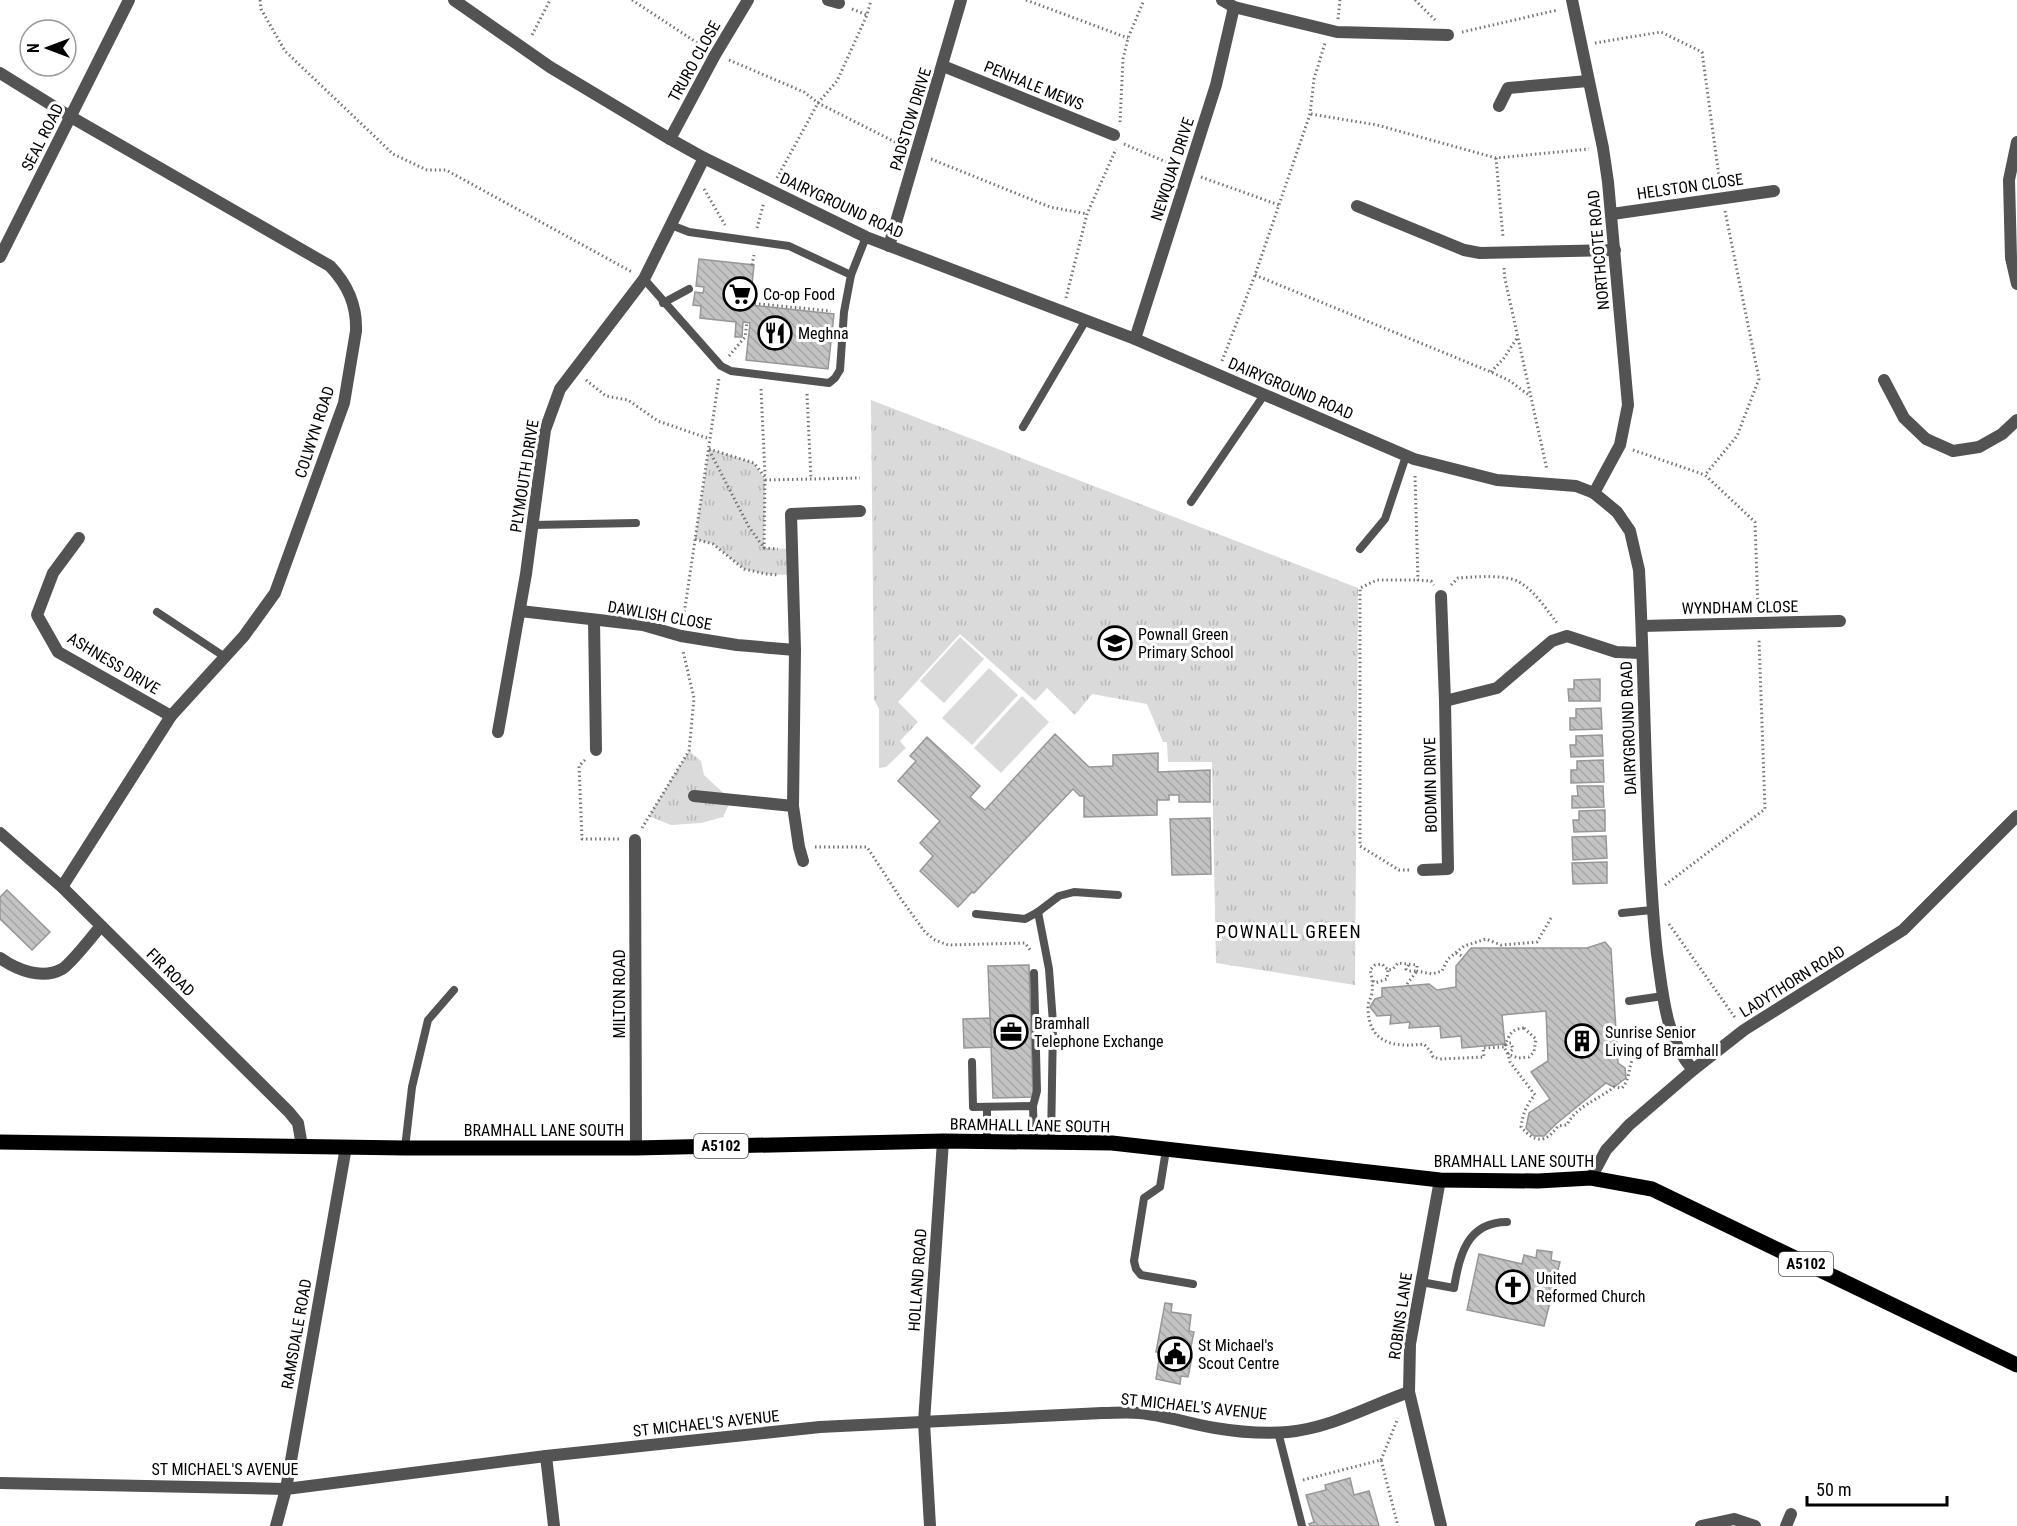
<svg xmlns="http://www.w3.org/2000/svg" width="2017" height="1526" font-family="'Roboto Condensed',sans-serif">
	<defs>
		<pattern id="grass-tufts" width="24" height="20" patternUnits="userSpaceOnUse" patternTransform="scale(1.5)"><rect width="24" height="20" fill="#dadada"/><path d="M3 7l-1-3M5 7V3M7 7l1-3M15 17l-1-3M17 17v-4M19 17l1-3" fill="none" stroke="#b9b9b9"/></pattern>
		<pattern id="building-back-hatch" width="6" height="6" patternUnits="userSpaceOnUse" patternTransform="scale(1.5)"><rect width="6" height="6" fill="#c3c3c3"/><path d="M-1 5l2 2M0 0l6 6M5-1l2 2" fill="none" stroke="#a6a6a6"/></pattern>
	</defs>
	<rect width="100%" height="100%" fill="#fff"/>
	<!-- grass -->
	<g fill="url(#grass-tufts)">
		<polygon points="871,400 1358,588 1355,985 1216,963 1212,762 1168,762 1167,742 1163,742 1147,704 1092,694 1075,715 1047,688 1035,701 960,634 898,702 918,722 900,741 906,748 886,767 879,768 879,709 874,699"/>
		<polygon points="709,449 754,463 765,480 764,548 791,549 792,575 766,574 744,569 713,544 695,539"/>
		<polygon points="689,751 701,761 704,775 731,800 723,817 701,823 671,825 649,816"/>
	</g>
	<!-- pitch -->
	<g fill="#dadada">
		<polygon points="960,637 984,659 944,703 920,681"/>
		<polygon points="989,668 1018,695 972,745 942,718"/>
		<polygon points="1022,696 1049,722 1001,773 974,748"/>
	</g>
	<!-- building -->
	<g fill="url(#building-back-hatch)" stroke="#979797" stroke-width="1.5">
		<polygon points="699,259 754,265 750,305 834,314 828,369 746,360 750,323 743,322 742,337 735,337 736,322 700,318 701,306 693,305 695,292 703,293 704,287 696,286"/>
		<polygon points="1600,679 1600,701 1569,701 1568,689 1574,689 1574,680"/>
		<polygon points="1601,708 1602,729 1570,730 1570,718 1576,718 1576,709"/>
		<polygon points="1055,734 1089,767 1113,766 1113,755 1158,753 1158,772 1210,770 1210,802 1179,802 1179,795 1169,795 1169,800 1157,800 1157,815 1084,817 1084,796 1080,796 1073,789 974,893 972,892 958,907 920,871 933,856 920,843 940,821 898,781 916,761 910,756 927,737 980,786 970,797 985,810"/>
		<polygon points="1602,735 1603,756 1571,757 1570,745 1576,745 1576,736"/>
		<polygon points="1603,760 1604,782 1571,783 1571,770 1577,770 1577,761"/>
		<polygon points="1577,786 1603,786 1604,807 1572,808 1572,796 1578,796"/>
		<polygon points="1605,810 1605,831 1574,832 1573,820 1579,820 1579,811"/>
		<polygon points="1210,818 1211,874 1172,875 1170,819"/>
		<polygon points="1606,836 1607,858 1573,860 1572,837"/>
		<polygon points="1607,862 1607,883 1573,884 1572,863"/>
		<polygon points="7,890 50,932 32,950 0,919 0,897"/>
		<polygon points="1605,942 1611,949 1618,1063 1625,1068 1626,1078 1614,1087 1606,1083 1556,1124 1544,1136 1534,1136 1526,1128 1529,1113 1550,1099 1531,1072 1548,1061 1546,1011 1502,1015 1505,1044 1462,1048 1461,1036 1441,1038 1440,1026 1409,1028 1410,1022 1390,1024 1391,1015 1377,1016 1370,1007 1375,999 1382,997 1382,988 1429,984 1437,990 1456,987 1456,966 1471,948 1587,948"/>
		<polygon points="1029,965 1033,1097 993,1098 988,966"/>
		<polygon points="990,1018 992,1047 964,1048 963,1019"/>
		<polygon points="1537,1250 1552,1252 1551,1260 1560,1262 1544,1326 1467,1310 1479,1254 1522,1264 1524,1255 1536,1258"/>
		<polygon points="1165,1303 1172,1304 1171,1312 1191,1315 1189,1331 1194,1332 1189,1356 1192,1357 1188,1377 1181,1376 1180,1384 1156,1379 1160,1353 1156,1352"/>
		<polygon points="1350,1478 1354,1495 1369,1491 1379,1526 1310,1526 1309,1524 1314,1522 1306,1495 1326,1490 1325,1485"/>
	</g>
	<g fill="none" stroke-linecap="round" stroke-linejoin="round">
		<!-- path -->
		<g stroke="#757575" stroke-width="3" stroke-dasharray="1.5 3" stroke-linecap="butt">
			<polyline points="260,0 261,9 285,51 393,154 427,170 446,170 632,272"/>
			<polyline points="632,0 702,46"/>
			<polyline points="1026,0 1128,38"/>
			<polyline points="1415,0 1435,20"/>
			<polyline points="852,9 867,15"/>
			<polyline points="1338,19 1340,0"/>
			<polyline points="1462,32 1558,10"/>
			<polyline points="532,35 550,0"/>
			<polyline points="1595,43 1661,32 1702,52 1720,184"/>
			<polyline points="729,60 804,92 818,103 903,146"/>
			<polyline points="1311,114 1377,125 1496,158 1589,149"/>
			<polyline points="1120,122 1123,59 1128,38 1144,0"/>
			<polyline points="1124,144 1176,166"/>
			<polyline points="1496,158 1503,237"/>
			<polyline points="931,159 1050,207 1087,214"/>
			<polyline points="1201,177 1279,205"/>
			<polyline points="777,178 818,103 837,81 867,15 871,0"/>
			<polyline points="704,189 725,225"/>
			<polyline points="1725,211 1759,379 1737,436 1705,475 1755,522 1758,608"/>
			<polyline points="757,228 764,202"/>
			<polyline points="752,265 754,255"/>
			<polyline points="1504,268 1505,279 1547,470"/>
			<polyline points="1255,275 1491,372 1510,381 1530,396"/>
			<polyline points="1066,298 1087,214 1116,149"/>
			<polyline points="750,303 831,311"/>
			<polyline points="729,356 745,337 747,322"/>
			<polyline points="1222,361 1255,275 1310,114 1314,79 1325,43"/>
			<polyline points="1491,372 1504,358 1517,338"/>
			<polyline points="586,380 606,396 628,400 658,421 710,439"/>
			<polyline points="761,389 765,475"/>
			<polyline points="807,394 811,479"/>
			<polyline points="709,449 754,463 765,477 764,548"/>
			<polyline points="709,450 749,527 764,548 778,549"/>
			<polyline points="1633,450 1705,475"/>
			<polyline points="1415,476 1418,580 1431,581 1434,585"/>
			<polyline points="765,480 860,478"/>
			<polyline points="695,539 713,544 744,569 766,574 779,575"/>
			<path d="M1451,585l7,-7c15,-1 48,-4 61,4 16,9 27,27 38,41"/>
			<polyline points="683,621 719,378"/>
			<polyline points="585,760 579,766 582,839 621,839"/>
			<polyline points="642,828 689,751 694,698 683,651"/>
			<polyline points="815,847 867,847 901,899 925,932 935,940 948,945 1025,943 1031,951"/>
			<polyline points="1409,870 1399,870 1360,846 1360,588 1377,580 1418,580"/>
			<polyline points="1665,885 1765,809 1759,639"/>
			<path d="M1551,918l-14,24 -36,3 -15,-6 -22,7 -16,13 -6,12 -10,3 -15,-3v-6l-19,-2 -5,6 -5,1 -6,-6 -7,1 -5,5c2,7 3,15 2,23 -1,5 -4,9 -4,14 0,36 25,41 56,37l7,8 2,5 7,2 44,-2 -1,-9 21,-1 4,-4h3l2,6 -5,5 2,8 25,33c-9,10 -12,19 -14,32 14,16 24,17 37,-1l9,-1c9,-19 31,-25 47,-38l8,1c8,-9 6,-19 11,-30"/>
			<polyline points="1669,924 1736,1019"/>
			<polyline points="1456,953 1464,957"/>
			<polyline points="1373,981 1375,983 1387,979 1388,970"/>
			<polyline points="1407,984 1417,971 1408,971 1406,969 1410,963"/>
			<path d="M1524,1028l12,11 -2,13 -5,5 -11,1 -10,-4 -4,-7c6,-12 6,-18 20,-19z"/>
			<polyline points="1381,1460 1398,1418"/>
			<polyline points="1303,1480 1381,1460 1398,1526"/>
		</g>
		<!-- service -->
		<g stroke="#535353" stroke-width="8">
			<polyline points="671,225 689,232 789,246 851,275 866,237"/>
			<polyline points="644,279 721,366 731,371 829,383 835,378 840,370 844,312 851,275"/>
			<polyline points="663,303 689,289"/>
			<polyline points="1023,427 1086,320"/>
			<polyline points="1191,502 1264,395"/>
			<polyline points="532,525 636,523"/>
			<polyline points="1360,549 1385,519 1406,456"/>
			<polyline points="157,612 225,657"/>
			<polyline points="1038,912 1049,969 1053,1023 1051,1143"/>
			<polyline points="1622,913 1652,910"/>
			<polyline points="976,914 1025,919 1038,912 1059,896 1074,892 1118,895"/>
			<polyline points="1629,1001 1663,996"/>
			<polyline points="972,1062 973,1107 1033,1106 1034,1142"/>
			<polyline points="1033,1106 1037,1091 1034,973"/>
			<polyline points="987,1107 987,1142"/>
			<polyline points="405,1148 412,1087 428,1020 454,990"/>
			<polyline points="1166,1150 1160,1187 1144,1198 1134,1261 1136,1269 1141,1275 1193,1284"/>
			<path d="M1421,1282l33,6c5,-32 13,-66 53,-66"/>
			<polyline points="1278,1432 1302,1526"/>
		</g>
		<!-- minor -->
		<g stroke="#535353" stroke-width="12">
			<path d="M454,0l96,67 120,72 34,19 162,79 269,102 279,120 83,21 79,6 18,7 23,19 13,19 9,39c4,75 5,149 8,224 2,54 4,107 10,160 6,40 8,84 36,116"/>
			<polyline points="828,0 839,3"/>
			<polyline points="1222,0 1234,7 1337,32 1448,35"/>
			<polyline points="1572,0 1603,148 1608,182 1628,405 1620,445 1594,493"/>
			<polyline points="943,66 1114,135"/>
			<path d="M0,73l71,44 259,149c18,19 27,39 26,65l-12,72 -69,190 -31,43 -73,80 -109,171"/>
			<polyline points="1499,106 1508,88 1588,81"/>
			<polyline points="670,139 715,55 748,0"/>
			<polyline points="2017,142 2009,180 2011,258 2017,284"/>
			<polyline points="1357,206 1464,250 1480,253 1615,250"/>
			<polyline points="1612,214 1774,191"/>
			<polyline points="889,246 961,0"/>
			<polyline points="0,257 129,0"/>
			<polyline points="1135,339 1216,85 1234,7"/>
			<polyline points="1884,380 1904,418 1926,439 1953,451 1979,447 2002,434 2017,420"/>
			<polyline points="79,538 53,573 37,615 58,652 171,716"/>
			<polyline points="1441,596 1445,701 1497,688 1552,641 1567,636 1616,652 1641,653"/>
			<polyline points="520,611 643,625 681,636 737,645 795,650 791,514 860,511"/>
			<polyline points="594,620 596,750"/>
			<polyline points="1642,626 1840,621"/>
			<polyline points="795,650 793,806 799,847 803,861"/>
			<polyline points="498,732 526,574 545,430 560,389 644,279 704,158"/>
			<polyline points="694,796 793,806"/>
			<polyline points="0,833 62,887 289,1112 298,1123 302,1146"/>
			<polyline points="635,840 636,1148"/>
			<polyline points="1423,870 1448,869 1445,701"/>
			<path d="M0,958c17,12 42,22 62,11 9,-5 31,-34 39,-43"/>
			<polyline points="1591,1178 1606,1150 1629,1125 1693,1070 1744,1030 1903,930 2017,816"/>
			<polyline points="1440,1180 1410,1344 1409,1392 1441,1526"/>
			<polyline points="546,1456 554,1526"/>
			<path d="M0,1483l286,6 260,-33 274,-29 282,-14c12,0 25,-1 37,0 26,2 50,11 76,15 24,4 49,6 73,4 43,-4 81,-26 121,-40"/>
			<polyline points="276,1526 286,1489 346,1147"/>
			<polyline points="930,1526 924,1422 943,1141"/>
			<polyline points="1701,1526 1734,1519 1755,1526"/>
			<polyline points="1786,1526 1791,1514"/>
		</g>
		<!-- primary -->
		<polyline stroke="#000" stroke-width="15" points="0,1142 405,1148 636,1148 943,1141 1112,1143 1440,1180 1538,1181 1591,1178 1652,1189 2017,1365"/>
	</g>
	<!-- icons -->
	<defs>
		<g id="supermarket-ring" transform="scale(1.725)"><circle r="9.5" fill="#fff" stroke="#000" stroke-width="1.5"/><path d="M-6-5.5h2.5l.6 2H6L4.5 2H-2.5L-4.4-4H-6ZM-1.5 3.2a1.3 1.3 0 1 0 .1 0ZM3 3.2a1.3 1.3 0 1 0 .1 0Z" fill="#000"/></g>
		<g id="restaurant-ring" transform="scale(1.725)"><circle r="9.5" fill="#fff" stroke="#000" stroke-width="1.5"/><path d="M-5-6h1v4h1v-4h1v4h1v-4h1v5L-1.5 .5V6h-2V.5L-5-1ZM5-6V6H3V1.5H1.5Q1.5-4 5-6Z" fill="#000"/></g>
		<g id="school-ring" transform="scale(1.725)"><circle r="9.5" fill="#fff" stroke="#000" stroke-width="1.5"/><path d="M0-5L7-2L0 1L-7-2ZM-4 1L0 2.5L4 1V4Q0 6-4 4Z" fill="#000"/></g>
		<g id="office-ring" transform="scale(1.725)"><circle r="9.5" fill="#fff" stroke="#000" stroke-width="1.5"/><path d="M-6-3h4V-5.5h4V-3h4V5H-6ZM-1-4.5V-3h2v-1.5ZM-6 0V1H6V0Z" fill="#000"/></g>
		<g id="building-ring" transform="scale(1.725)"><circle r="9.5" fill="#fff" stroke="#000" stroke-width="1.5"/><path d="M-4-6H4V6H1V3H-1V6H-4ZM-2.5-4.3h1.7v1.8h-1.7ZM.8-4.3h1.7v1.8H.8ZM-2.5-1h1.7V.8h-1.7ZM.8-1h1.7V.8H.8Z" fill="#000"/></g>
		<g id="church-ring" transform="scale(1.725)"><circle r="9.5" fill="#fff" stroke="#000" stroke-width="1.5"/><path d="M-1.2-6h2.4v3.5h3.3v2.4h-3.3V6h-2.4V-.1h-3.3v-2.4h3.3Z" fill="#000"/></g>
		<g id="civic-ring" transform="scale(1.725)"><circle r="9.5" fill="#fff" stroke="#000" stroke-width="1.5"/><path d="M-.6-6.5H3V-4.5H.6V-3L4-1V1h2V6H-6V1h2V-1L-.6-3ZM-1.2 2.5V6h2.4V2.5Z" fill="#000"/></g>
	</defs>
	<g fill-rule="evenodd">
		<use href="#supermarket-ring" x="740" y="294"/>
		<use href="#restaurant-ring" x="775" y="333"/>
		<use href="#school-ring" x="1115" y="643"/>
		<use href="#office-ring" x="1011" y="1032"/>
		<use href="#building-ring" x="1582" y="1041"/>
		<use href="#church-ring" x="1513" y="1287"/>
		<use href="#civic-ring" x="1175" y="1354"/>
	</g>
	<g text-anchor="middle" stroke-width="6" stroke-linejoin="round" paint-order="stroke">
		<!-- shield labels -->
		<g fill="#fff" stroke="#4c4c4c" stroke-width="1.5">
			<rect x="694" y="1134" width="54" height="24" rx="4.5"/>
			<rect x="1779" y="1252" width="54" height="24" rx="4.5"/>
		</g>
		<g font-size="15" font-weight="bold" fill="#000">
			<text x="721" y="1151">A5102</text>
			<text x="1806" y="1269">A5102</text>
		</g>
		<!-- street labels -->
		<g font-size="16" fill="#000" stroke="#fff">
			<text transform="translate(694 61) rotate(-61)" y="6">TRURO CLOSE</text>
			<text transform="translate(1034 85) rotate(22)" y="6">PENHALE MEWS</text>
			<text transform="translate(910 119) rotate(-73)" y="6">PADSTOW DRIVE</text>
			<text transform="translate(42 137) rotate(-63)" y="6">SEAL ROAD</text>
			<text transform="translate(1172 169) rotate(-72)" y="6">NEWQUAY DRIVE</text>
			<text transform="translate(1690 186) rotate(-8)" y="6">HELSTON CLOSE</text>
			<text transform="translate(842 205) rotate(25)" y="6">DAIRYGROUND ROAD</text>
			<text transform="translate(1598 250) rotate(-95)" y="6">NORTHCOTE ROAD</text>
			<text transform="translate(1291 388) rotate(23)" y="6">DAIRYGROUND ROAD</text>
			<text transform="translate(314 432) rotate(-72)" y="6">COLWYN ROAD</text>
			<text transform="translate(524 476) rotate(-81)" y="6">PLYMOUTH DRIVE</text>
			<text transform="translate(1740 607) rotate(-1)" y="6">WYNDHAM CLOSE</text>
			<text transform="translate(660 615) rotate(10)" y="6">DAWLISH CLOSE</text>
			<text transform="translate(114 663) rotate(31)" y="6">ASHNESS DRIVE</text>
			<text transform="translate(1628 728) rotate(-92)" y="6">DAIRYGROUND ROAD</text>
			<text transform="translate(1430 785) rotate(-91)" y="6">BODMIN DRIVE</text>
			<text transform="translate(171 972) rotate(45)" y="6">FIR ROAD</text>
			<text transform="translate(1792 981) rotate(-32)" y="6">LADYTHORN ROAD</text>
			<text transform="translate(619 994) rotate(-90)" y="6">MILTON ROAD</text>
			<text transform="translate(1030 1125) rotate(1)" y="6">BRAMHALL LANE SOUTH</text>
			<text x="544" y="1136">BRAMHALL LANE SOUTH</text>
			<text x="1514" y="1167">BRAMHALL LANE SOUTH</text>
			<text transform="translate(917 1280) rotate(-86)" y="6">HOLLAND ROAD</text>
			<text transform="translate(1400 1316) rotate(-82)" y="6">ROBINS LANE</text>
			<text transform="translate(296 1334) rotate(-80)" y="6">RAMSDALE ROAD</text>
			<text transform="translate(1194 1406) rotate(6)" y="6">ST MICHAEL'S AVENUE</text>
			<text transform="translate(706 1423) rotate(-6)" y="6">ST MICHAEL'S AVENUE</text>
			<text x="225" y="1475">ST MICHAEL'S AVENUE</text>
		</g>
		<!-- poi labels -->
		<g font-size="16" fill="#000" stroke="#fff" text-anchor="start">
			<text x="763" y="300">Co-op Food</text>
			<text x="798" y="339">Meghna</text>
			<text x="1138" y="640">Pownall Green<tspan x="1138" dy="18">Primary School</tspan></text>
			<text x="1034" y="1029">Bramhall<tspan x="1034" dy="18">Telephone Exchange</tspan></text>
			<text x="1605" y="1038">Sunrise Senior<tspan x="1605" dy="18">Living of Bramhall</tspan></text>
			<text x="1536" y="1284">United<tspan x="1536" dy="18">Reformed Church</tspan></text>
			<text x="1198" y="1351">St Michael's<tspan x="1198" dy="18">Scout Centre</tspan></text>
		</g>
		<!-- neighbourhood labels -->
		<g font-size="18" letter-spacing="1.5" fill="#000" stroke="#fff">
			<text x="1289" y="938">POWNALL GREEN</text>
		</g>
	</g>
	<!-- north arrow -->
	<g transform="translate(48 48) rotate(270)"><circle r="28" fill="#ffffff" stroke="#999999" stroke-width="1.5"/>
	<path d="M0-4.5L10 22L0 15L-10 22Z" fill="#000000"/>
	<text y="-9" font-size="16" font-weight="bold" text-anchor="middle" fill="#000000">N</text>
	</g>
	<!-- scale -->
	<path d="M1807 1496v9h140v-9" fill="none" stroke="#000000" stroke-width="3"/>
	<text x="1816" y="1496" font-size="18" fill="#000000" stroke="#ffffff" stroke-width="4.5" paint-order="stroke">50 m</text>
</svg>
